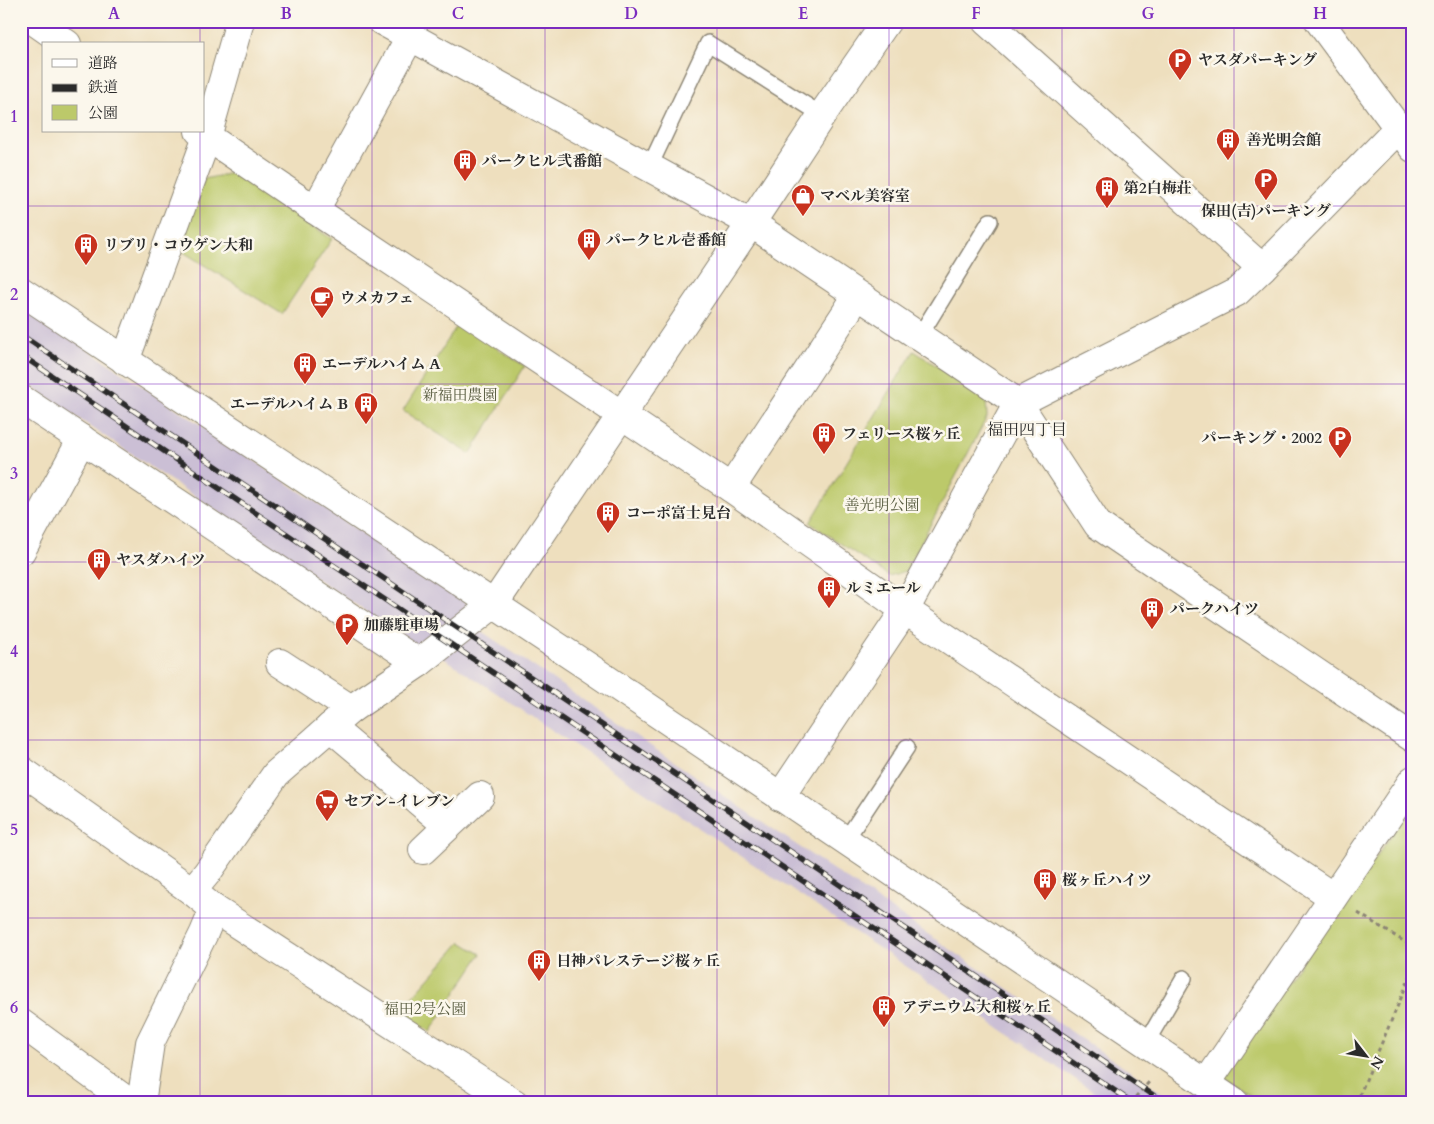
<svg xmlns="http://www.w3.org/2000/svg" width="1434" height="1124" font-family="Cardo,'Noto Serif JP',serif">
	<rect width="100%" height="100%" fill="#fbf7ec"/>
	<filter id="ink" filterUnits="userSpaceOnUse"><feTurbulence type="fractalNoise" baseFrequency=".02" numOctaves="2"/><feDisplacementMap in="SourceGraphic" scale="10" xChannelSelector="R" yChannelSelector="G"/><feConvolveMatrix kernelMatrix="1 2 1 2 8 2 1 2 1" color-interpolation-filters="sRGB"/></filter>
	<filter id="wash" filterUnits="userSpaceOnUse"><feTurbulence type="fractalNoise" baseFrequency=".0096" numOctaves="4" result="noise"/><feDisplacementMap in="SourceGraphic" scale="20" xChannelSelector="R" yChannelSelector="G"/><feGaussianBlur stdDeviation="1.12" result="paint"/><feColorMatrix in="noise" values="0 0 0 0 0 0 0 0 0 0 0 0 0 0 0 0 0 1.4 0 .05"/><feComposite in="paint" operator="in"/></filter>
	<g filter="url(#wash)">
		<rect width="100%" height="100%" fill="#eedfbe"/>
		<!-- industrial -->
		<g fill="#cbbfd5">
			<polygon points="21,305 467,603 469,607 419,647 21,380"/>
			<polygon points="471,624 1072,1032 1177,1103 1111,1103 438,654"/>
		</g>
		<!-- green -->
		<g fill="#bcc96a" stroke="#747a4a">
			<polygon points="233,173 332,239 282,314 177,248 204,179"/>
			<polygon points="458,324 525,366 470,454 403,411"/>
			<polygon points="914,351 986,398 987,417 906,571 889,576 810,523"/>
			<polygon points="1413,805 1413,1103 1262,1103 1221,1075"/>
			<polygon points="461,942 481,954 430,1032 399,1012"/>
		</g>
	</g>
	<g filter="url(#ink)">
		<g fill="none" stroke-linecap="round" stroke-linejoin="round">
			<!-- service casing -->
			<g stroke="#8c8574" stroke-width="18">
				<g id="service">
					<polyline points="649,168 708,43 822,115"/>
					<polyline points="919,337 990,221"/>
					<polyline points="845,841 907,747"/>
					<polyline points="1146,1043 1184,978"/>
				</g>
			</g>
			<!-- minor casing -->
			<g stroke="#8c8574" stroke-width="30">
				<g id="minor">
					<polyline points="34,21 67,44"/>
					<polyline points="382,21 751,223 1018,403 1098,525 1413,738"/>
					<polyline points="986,21 1262,268"/>
					<polyline points="199,131 315,210 731,488 905,610 1333,897"/>
					<polyline points="315,210 410,37"/>
					<polyline points="125,361 207,137 240,21"/>
					<polyline points="21,399 419,663"/>
					<polyline points="731,488 857,296"/>
					<polyline points="21,551 82,439"/>
					<polyline points="280,663 351,709"/>
					<polyline points="330,727 448,826"/>
					<polyline points="21,770 192,891 214,909 514,1103"/>
					<polyline points="780,797 905,610 1018,403 1237,292 1262,268 1399,128"/>
					<polyline points="423,850 480,796"/>
					<polyline points="192,891 207,873 276,774 351,709 419,663 494,604 751,223 822,115 887,21"/>
					<polyline points="21,1023 130,1103"/>
					<polyline points="1206,1084 1413,780"/>
					<polyline points="141,1103 150,1043 204,933 214,909"/>
				</g>
			</g>
			<!-- tertiary casing -->
			<g stroke="#8c8574" stroke-width="30">
				<g id="tertiary">
					<polyline points="1319,21 1413,148"/>
					<polyline points="21,291 590,668 1235,1103"/>
				</g>
			</g>
			<!-- path -->
			<g stroke="#8c8574" stroke-width="3" stroke-dasharray="4 4" stroke-linecap="butt">
				<polyline points="1358,913 1413,947"/>
				<polyline points="1130,1103 1149,1082"/>
				<polyline points="1356,1103 1413,970"/>
			</g>
			<!-- service -->
			<use href="#service" stroke="#fff" stroke-width="15"/>
			<!-- minor -->
			<use href="#minor" stroke="#fff" stroke-width="28"/>
			<!-- tertiary -->
			<use href="#tertiary" stroke="#fff" stroke-width="28"/>
			<!-- rail casing -->
			<g stroke="#2b2b2b" stroke-width="5.5">
				<g id="rail">
					<polyline points="21,335 1165,1103"/>
					<polyline points="21,355 1133,1103"/>
				</g>
			</g>
			<!-- rail -->
			<use href="#rail" stroke="#fbf7ec" stroke-width="4" stroke-dasharray="11" stroke-linecap="butt"/>
		</g>
	</g>
	<!-- grid -->
	<path fill="none" stroke="#7b2cbf" stroke-width="1" stroke-opacity="0.55" d="M200,21v23M372,21v1082M545,21v1082M717,21v1082M889,21v1082M1062,21v1082M1234,21v1082M200,131v972M21,206h1392M21,384h1392M21,562h1392M21,740h1392M21,918h1392"/>
	<!-- icons -->
	<defs>
		<g id="parking-pin" transform="scale(1.25)"><path d="M0 17L-7.5 6A9.5 9.5 0 1 1 7.5 6Z" fill="#c8321e" stroke="#fbf7ec"/><path d="M-3.5-5.5H1a3.5 3.5 0 0 1 0 7H-1V5.5H-3.5ZM-1-3.4V-.6H.8a1.4 1.4 0 0 0 0-2.8Z" fill="#fff"/></g>
		<g id="building-pin" transform="scale(1.25)"><path d="M0 17L-7.5 6A9.5 9.5 0 1 1 7.5 6Z" fill="#c8321e" stroke="#fbf7ec"/><path d="M-4-6H4V6H1V3H-1V6H-4ZM-2.5-4.3h1.7v1.8h-1.7ZM.8-4.3h1.7v1.8H.8ZM-2.5-1h1.7V.8h-1.7ZM.8-1h1.7V.8H.8Z" fill="#fff"/></g>
		<g id="shop-pin" transform="scale(1.25)"><path d="M0 17L-7.5 6A9.5 9.5 0 1 1 7.5 6Z" fill="#c8321e" stroke="#fbf7ec"/><path d="M-5-2.5h2.3a2.7 3.5 0 0 1 5.4 0H5L5.5 6h-11ZM-1.5-2.5h3a1.5 2.3 0 0 0-3 0Z" fill="#fff"/></g>
		<g id="cafe-pin" transform="scale(1.25)"><path d="M0 17L-7.5 6A9.5 9.5 0 1 1 7.5 6Z" fill="#c8321e" stroke="#fbf7ec"/><path d="M-5.5-4.5H6V0H3Q3 3.5 0 3.5H-2.5Q-5.5 3.5-5.5 0ZM3-3.2v2h1.7v-2ZM-6 4.5H4V6H-6Z" fill="#fff"/></g>
		<g id="supermarket-pin" transform="scale(1.25)"><path d="M0 17L-7.5 6A9.5 9.5 0 1 1 7.5 6Z" fill="#c8321e" stroke="#fbf7ec"/><path d="M-6-5.5h2.5l.6 2H6L4.5 2H-2.5L-4.4-4H-6ZM-1.5 3.2a1.3 1.3 0 1 0 .1 0ZM3 3.2a1.3 1.3 0 1 0 .1 0Z" fill="#fff"/></g>
	</defs>
	<g fill-rule="evenodd">
		<use href="#parking-pin" x="1180" y="60"/>
		<use href="#building-pin" x="1228" y="140"/>
		<use href="#building-pin" x="465" y="161"/>
		<use href="#parking-pin" x="1266" y="180"/>
		<use href="#building-pin" x="1107" y="188"/>
		<use href="#shop-pin" x="803" y="196"/>
		<use href="#building-pin" x="589" y="240"/>
		<use href="#building-pin" x="86" y="245"/>
		<use href="#cafe-pin" x="322" y="298"/>
		<use href="#building-pin" x="305" y="364"/>
		<use href="#building-pin" x="366" y="404"/>
		<use href="#building-pin" x="824" y="434"/>
		<use href="#parking-pin" x="1340" y="438"/>
		<use href="#building-pin" x="608" y="513"/>
		<use href="#building-pin" x="99" y="560"/>
		<use href="#building-pin" x="829" y="588"/>
		<use href="#building-pin" x="1152" y="609"/>
		<use href="#parking-pin" x="347" y="625"/>
		<use href="#supermarket-pin" x="327" y="801"/>
		<use href="#building-pin" x="1045" y="880"/>
		<use href="#building-pin" x="539" y="961"/>
		<use href="#building-pin" x="884" y="1007"/>
	</g>
	<g text-anchor="middle" stroke-width="5" stroke-linejoin="round" paint-order="stroke">
		<!-- poi labels -->
		<g font-size="15" font-weight="bold" fill="#2b2b2b" stroke="#fbf7ec" text-anchor="start">
			<text x="1198" y="65">ヤスダパーキング</text>
			<text x="1246" y="145">善光明会館</text>
			<text x="482" y="166">パークヒル弐番館</text>
			<text x="1124" y="193">第2白梅荘</text>
			<text x="820" y="201">マベル美容室</text>
			<text x="1266" y="216" text-anchor="middle">保田(吉)パーキング</text>
			<text x="606" y="245">パークヒル壱番館</text>
			<text x="104" y="250">リブリ・コウゲン大和</text>
			<text x="340" y="303">ウメカフェ</text>
			<text x="322" y="369">エーデルハイム A</text>
			<text x="348" y="409" text-anchor="end">エーデルハイム B</text>
			<text x="842" y="439">フェリース桜ヶ丘</text>
			<text x="1322" y="443" text-anchor="end">パーキング・2002</text>
			<text x="626" y="518">コーポ富士見台</text>
			<text x="116" y="565">ヤスダハイツ</text>
			<text x="846" y="593">ルミエール</text>
			<text x="1170" y="614">パークハイツ</text>
			<text x="364" y="630">加藤駐車場</text>
			<text x="344" y="806">セブン-イレブン</text>
			<text x="1062" y="885">桜ヶ丘ハイツ</text>
			<text x="556" y="966">日神パレステージ桜ヶ丘</text>
			<text x="902" y="1012">アデニウム大和桜ヶ丘</text>
		</g>
		<!-- park labels -->
		<g font-size="15" fill="#565a3e" stroke="#fbf7ec">
			<text x="460" y="400">新福田農園</text>
			<text x="882" y="510">善光明公園</text>
			<text x="425" y="1014">福田2号公園</text>
		</g>
		<!-- neighbourhood labels -->
		<g font-size="16" fill="#2b2b2b" stroke="#fbf7ec">
			<text x="1027" y="435">福田四丁目</text>
		</g>
	</g>
	<!-- margin -->
	<rect width="1434" height="1124" fill="none" stroke="#fbf7ec" stroke-width="55"/>
	<!-- legend -->
	<rect x="42" y="42" width="162" height="90" fill="#fbf7ec" stroke="#a8a59f"/>
	<rect x="52" y="59" width="25" height="8" fill="#ffffff" stroke="#a8a59f"/>
	<text x="88" y="68" font-size="15" fill="#2b2b2b">道路</text>
	<rect x="52" y="84" width="25" height="8" fill="#2b2b2b" stroke="#a8a59f"/>
	<text x="88" y="92" font-size="15" fill="#2b2b2b">鉄道</text>
	<rect x="52" y="105" width="25" height="15" fill="#bcc96a" stroke="#a8a59f"/>
	<text x="88" y="118" font-size="15" fill="#2b2b2b">公園</text>
	<!-- north arrow -->
	<g transform="translate(1366 1056) rotate(121)" stroke="#fbf7ec" stroke-width="4" paint-order="stroke">
	<path d="M0-4L9 19L0 12L-9 19Z" fill="#2b2b2b"/>
	<text y="-8" font-size="14" font-weight="bold" text-anchor="middle" fill="#2b2b2b">N</text>
	</g>
	<rect x="28" y="28" width="1378" height="1068" fill="none" stroke="#7b2cbf" stroke-width="2"/>
	<g font-size="16" text-anchor="middle" font-weight="bold" fill="#7b2cbf">
		<text x="114" y="19">A</text>
		<text x="286" y="19">B</text>
		<text x="458" y="19">C</text>
		<text x="631" y="19">D</text>
		<text x="803" y="19">E</text>
		<text x="976" y="19">F</text>
		<text x="1148" y="19">G</text>
		<text x="1320" y="19">H</text>
		<text x="14" y="122">1</text>
		<text x="14" y="300">2</text>
		<text x="14" y="479">3</text>
		<text x="14" y="657">4</text>
		<text x="14" y="835">5</text>
		<text x="14" y="1013">6</text>
	</g>
</svg>
